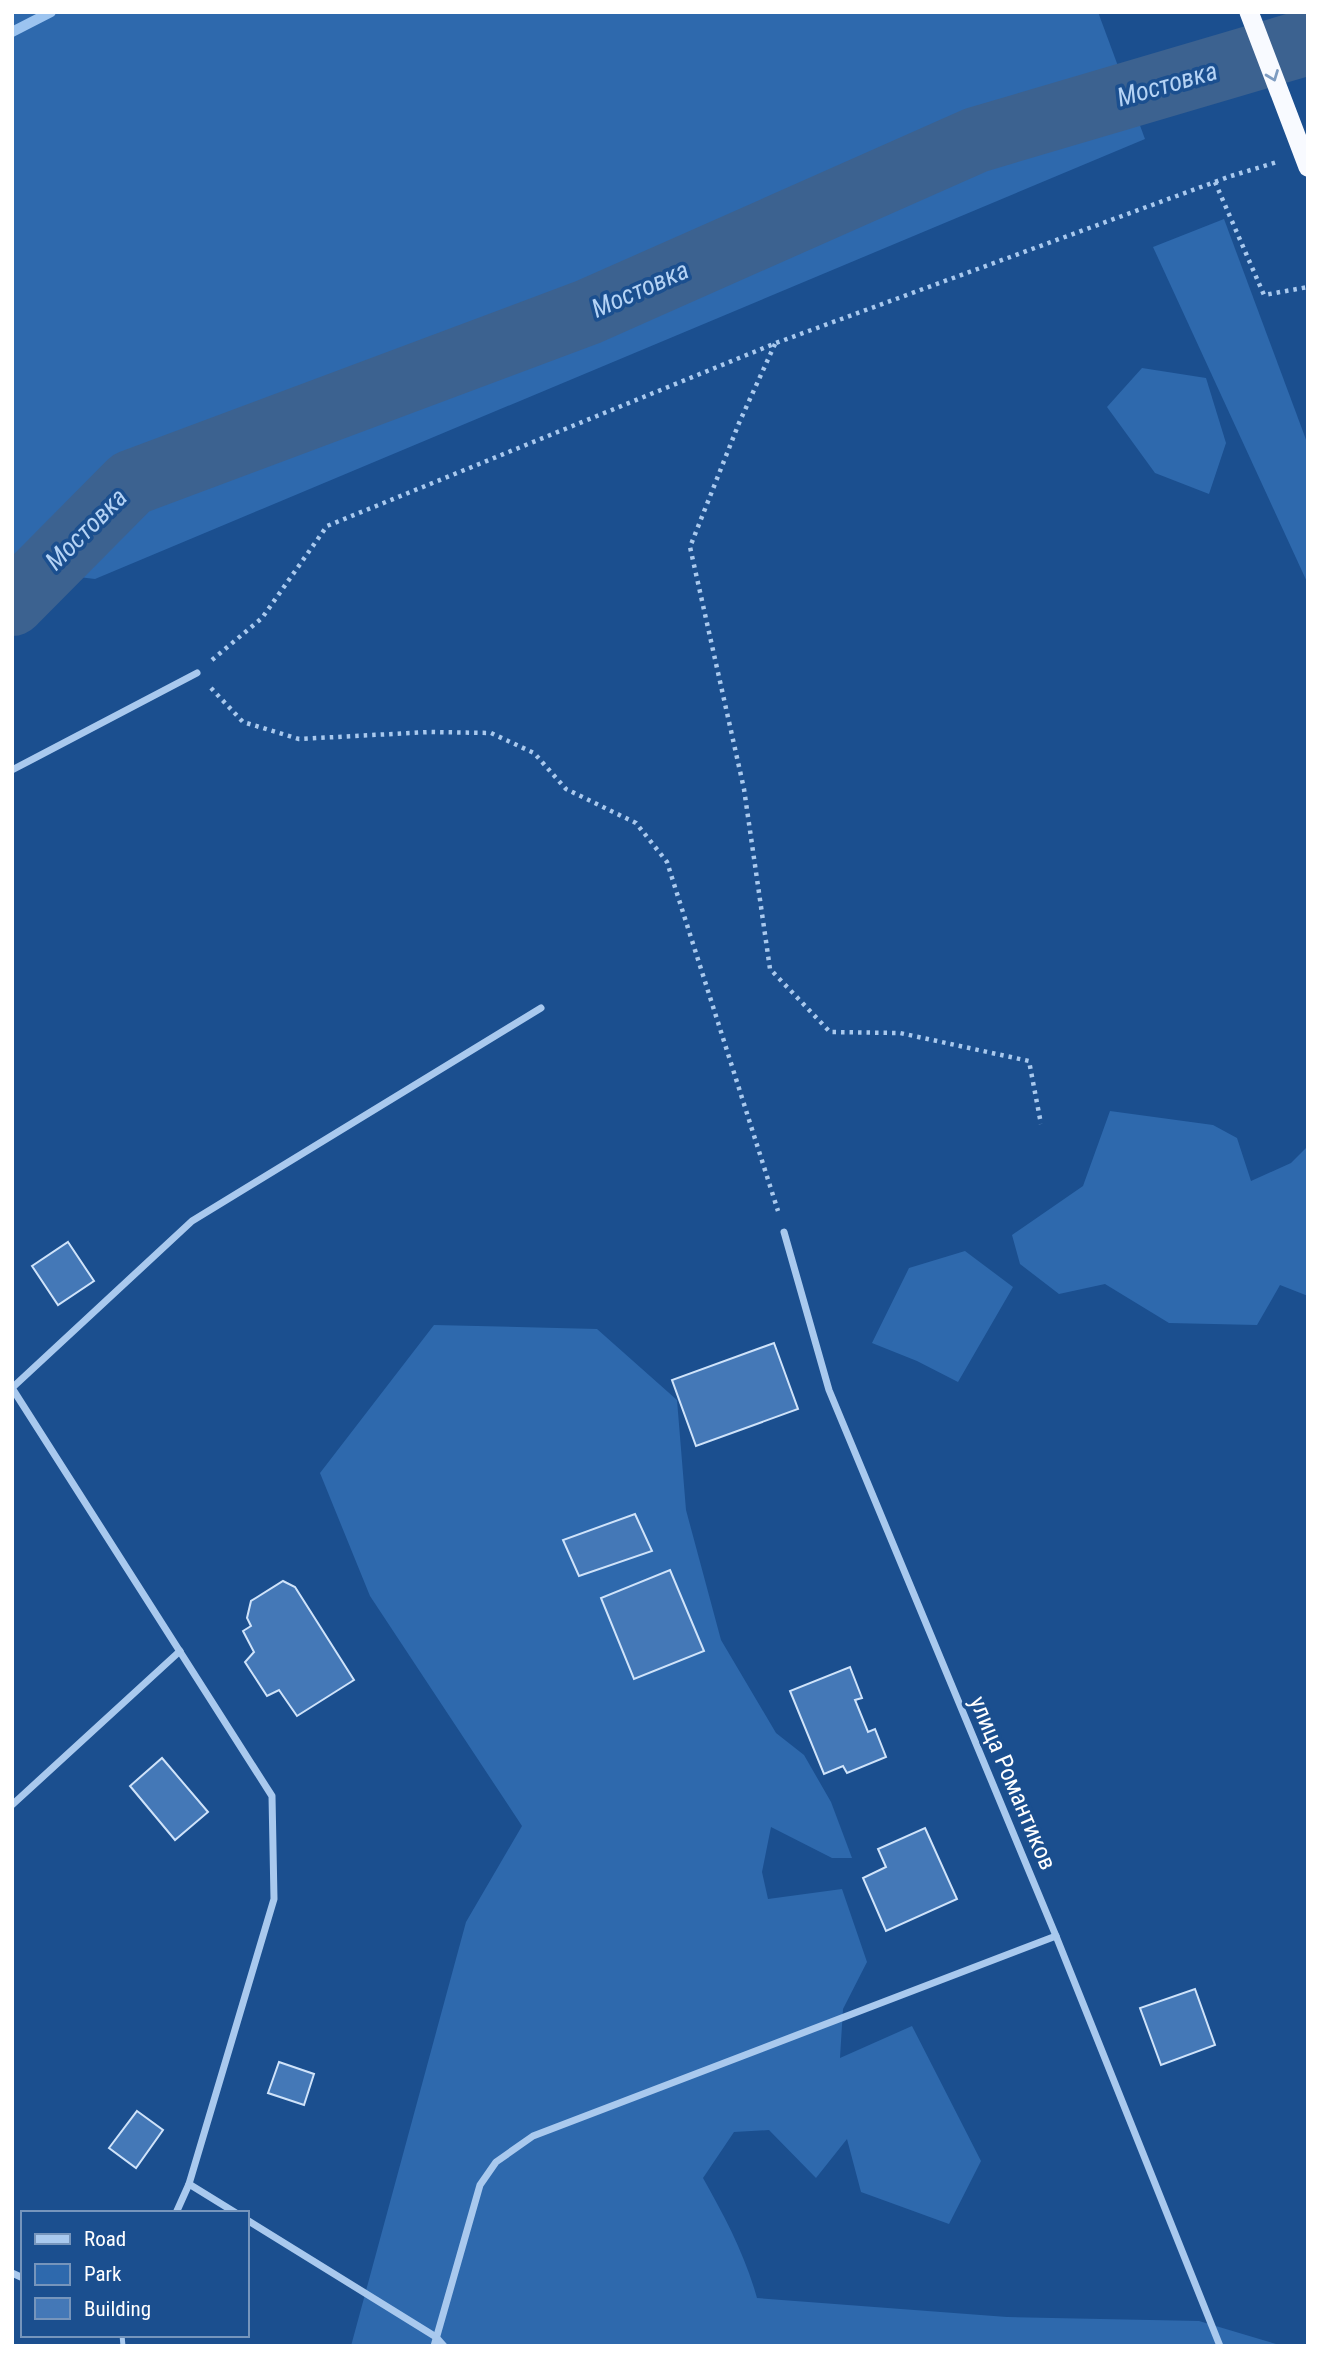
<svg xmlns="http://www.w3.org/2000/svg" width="1320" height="2358" font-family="'Roboto Condensed',sans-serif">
	<rect width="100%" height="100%" fill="#1b4f8f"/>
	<!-- green -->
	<g fill="#2e69ad">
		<polygon points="12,12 1098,12 1145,139 95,579 12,569"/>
		<polygon points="1224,219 1308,445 1308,584 1153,247"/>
		<polygon points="1142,368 1206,378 1226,443 1209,494 1155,473 1107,407"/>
		<polygon points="1110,1111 1213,1125 1237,1138 1251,1181 1291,1163 1308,1146 1308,1296 1280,1285 1257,1325 1169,1323 1105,1284 1059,1294 1020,1264 1012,1235 1083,1186"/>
		<polygon points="965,1251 1013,1287 958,1382 917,1361 872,1343 909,1268"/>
		<path d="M434,1325l163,4 80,71 9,110 35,130 55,93 28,22 27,47 21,56h-20l-61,-31 -9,45 6,27 74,-10 25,73 -24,47 -3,49 72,-32 69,135 -32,63 -88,-32 -14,-53 -31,39 -47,-48 -35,2 -31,46c22,39 42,77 54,120l250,19 192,4 84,25h-932l115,-424 56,-96 -152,-230 -50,-123z"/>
	</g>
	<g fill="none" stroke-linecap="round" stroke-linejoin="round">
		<!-- stream -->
		<polyline stroke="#9cc4f0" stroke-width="10" points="12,32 51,12"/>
		<!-- river -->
		<polyline stroke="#3c6290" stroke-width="66" points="12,603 131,483 588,312 976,140 1308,42"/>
	</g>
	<!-- building -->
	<g fill="#4478b7" stroke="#cfe3fa" stroke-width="2">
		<polygon points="68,1242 94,1281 58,1305 32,1266"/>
		<polygon points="774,1343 798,1409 696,1446 672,1380"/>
		<polygon points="635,1514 652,1551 579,1576 563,1540"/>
		<polygon points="670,1570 704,1651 634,1679 601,1598"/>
		<polygon points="283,1581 295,1587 354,1680 297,1716 279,1690 267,1696 245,1662 254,1652 243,1631 251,1626 247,1618 251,1601"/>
		<polygon points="850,1667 862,1698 855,1700 868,1732 875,1729 886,1757 847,1773 843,1766 824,1774 790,1691"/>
		<polygon points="162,1758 208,1812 175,1840 130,1786"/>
		<polygon points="925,1828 957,1899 886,1931 863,1878 886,1867 878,1849"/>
		<polygon points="1195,1989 1215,2045 1161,2065 1140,2008"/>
		<polygon points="279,2062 314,2074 304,2105 268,2093"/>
		<polygon points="137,2111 163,2130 136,2168 109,2148"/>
	</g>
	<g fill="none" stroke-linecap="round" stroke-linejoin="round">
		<!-- path -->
		<g stroke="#a9c9ee" stroke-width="4.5" stroke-dasharray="3.5 5" stroke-linecap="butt">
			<polyline points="1215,182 1264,295 1308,287"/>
			<polyline points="775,344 739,423 690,547 744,789 770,969 830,1032 900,1033 1029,1061 1041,1124"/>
			<polyline points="212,660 262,618 327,526 776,343 1231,176 1277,162"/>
			<polyline points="211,688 243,722 299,739 429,732 491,733 534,753 566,789 636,823 667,862 778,1211"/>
		</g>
		<!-- service -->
		<polyline stroke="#a9c9ee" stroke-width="5" points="122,2335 123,2346"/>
		<!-- minor -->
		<g stroke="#a9c9ee" stroke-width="7">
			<polyline points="12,770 197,673"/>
			<polyline points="784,1232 829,1390 1056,1936 1220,2346"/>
			<polyline points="12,1388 272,1796 274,1899 189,2184 176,2213"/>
			<polyline points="12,1388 192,1221 541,1008"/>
			<polyline points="12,1805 180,1651"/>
			<polyline points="189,2184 236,2213"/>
			<polyline points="247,2220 436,2337 444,2346"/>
			<polyline points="12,2273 23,2278"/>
			<polyline points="434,2346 480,2185 496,2162 533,2136 1056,1936"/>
		</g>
		<!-- trunk-bridge -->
		<polyline stroke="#f8faff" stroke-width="19" points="1249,12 1308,167"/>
	</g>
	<!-- one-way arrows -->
	<defs><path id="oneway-chevron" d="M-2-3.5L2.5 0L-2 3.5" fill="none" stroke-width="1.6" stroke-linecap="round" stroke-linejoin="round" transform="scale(1.75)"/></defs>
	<use stroke="#7e9cc1" href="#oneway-chevron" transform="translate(1273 76) rotate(69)"/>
	<g text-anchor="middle" stroke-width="7" stroke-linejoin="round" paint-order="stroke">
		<!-- street labels -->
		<g font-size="24" fill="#fff" stroke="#1b4f8f">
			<text transform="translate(1013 1783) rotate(67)" y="8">улица Романтиков</text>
		</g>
		<!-- water labels -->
		<g font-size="26" font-style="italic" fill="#b5d3f5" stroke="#1b4f8f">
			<text transform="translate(1167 84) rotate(-16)" y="9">Мостовка</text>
			<text transform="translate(640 289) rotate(-24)" y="9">Мостовка</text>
			<text transform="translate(86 529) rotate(-45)" y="9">Мостовка</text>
		</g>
	</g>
	<!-- border -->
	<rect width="1320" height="2358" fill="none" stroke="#ffffff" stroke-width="28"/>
	<!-- legend -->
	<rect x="21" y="2211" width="228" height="126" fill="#1b4f8f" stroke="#7695bc" stroke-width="2"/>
	<rect x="35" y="2234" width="35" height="10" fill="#a9c9ee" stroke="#7695bc" stroke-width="2"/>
	<text x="84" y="2246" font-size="21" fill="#ffffff">Road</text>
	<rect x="35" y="2264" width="35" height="21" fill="#2e69ad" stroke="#7695bc" stroke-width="2"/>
	<text x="84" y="2281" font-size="21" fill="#ffffff">Park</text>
	<rect x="35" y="2298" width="35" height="21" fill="#4478b7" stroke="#7695bc" stroke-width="2"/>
	<text x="84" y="2316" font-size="21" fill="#ffffff">Building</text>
</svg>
